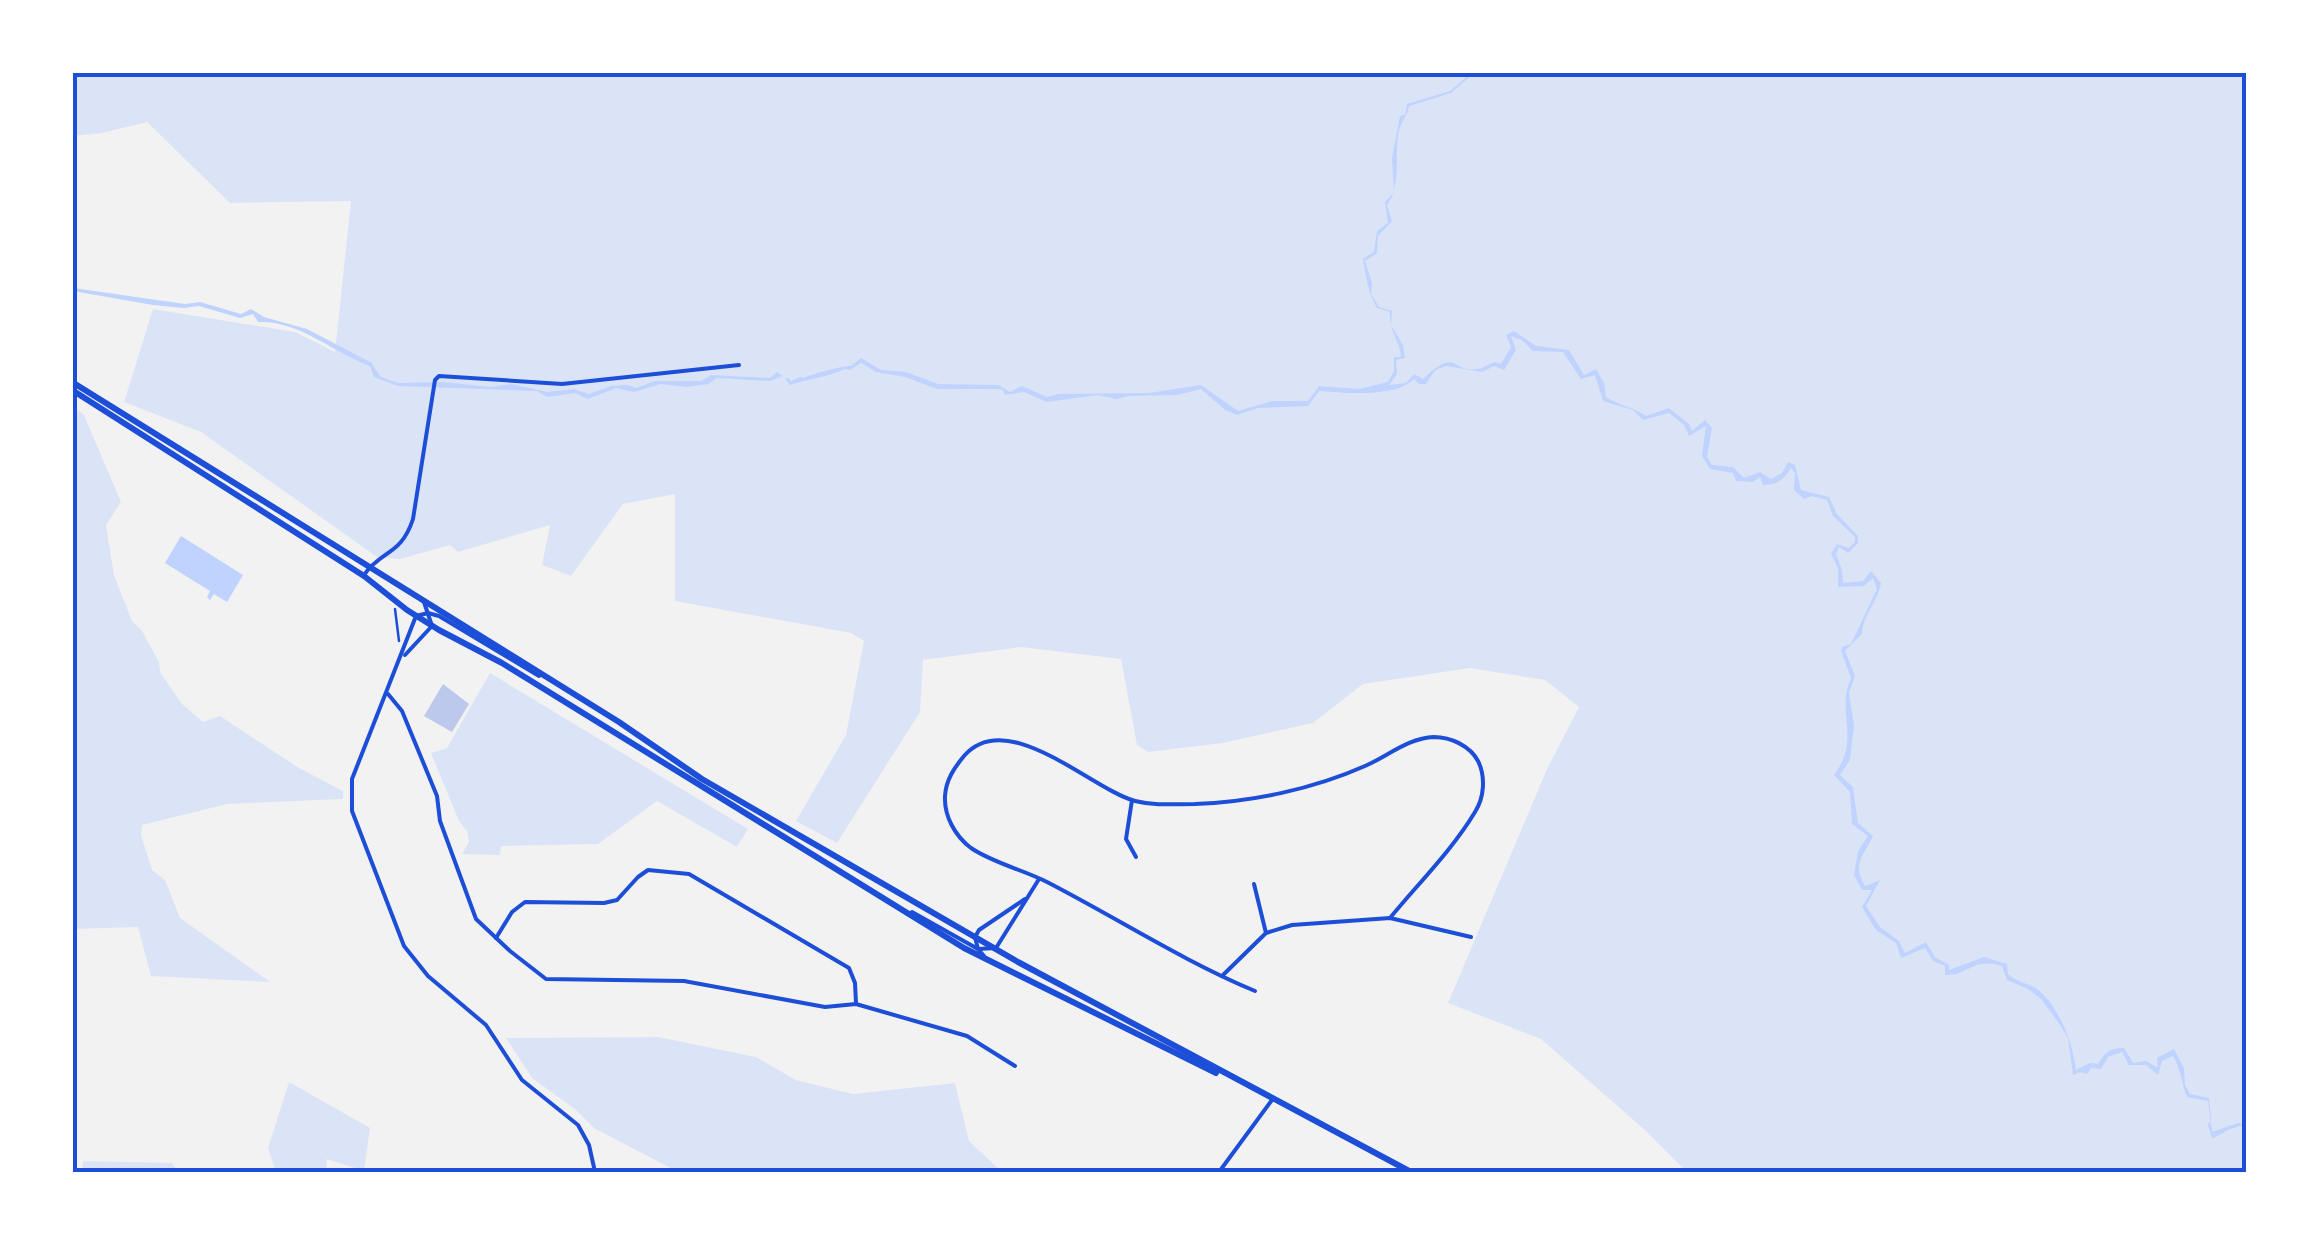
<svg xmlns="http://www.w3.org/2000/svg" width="2319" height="1245" font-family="Quicksand,sans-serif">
	<rect width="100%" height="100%" fill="#f2f2f2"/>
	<!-- green -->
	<g fill="#dbe4f7">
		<polygon points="73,72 2246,73 2246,1172 1687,1172 1646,1131 1541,1039 1448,1003 1547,769 1579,707 1545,680 1470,668 1363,684 1313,723 1223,743 1148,752 1137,745 1121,659 1021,647 923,660 920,712 837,843 796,821 846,735 864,641 851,633 675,601 675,494 623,504 571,576 542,565 550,525 458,552 450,545 400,559 377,557 201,432 124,402 153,309 295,332 335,352 351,201 230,203 147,122 102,133 73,136"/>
		<polygon points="73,406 84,415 121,502 106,525 114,575 132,621 142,631 159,662 160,672 181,703 203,722 220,716 299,768 343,791 343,799 227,804 142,825 141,835 152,870 165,880 180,918 270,982 151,976 138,927 73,929"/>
		<polygon points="490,673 748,829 737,847 657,801 598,844 501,846 500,855 462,854 469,842 467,831 459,821 431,753 447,748"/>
		<polygon points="658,1037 756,1057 796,1080 853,1094 955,1083 969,1141 1002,1172 678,1172 594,1128 576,1110 532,1078 506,1038"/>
		<polygon points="289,1082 370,1128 364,1171 327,1159 326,1172 276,1172 268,1148"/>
		<polygon points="83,1161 172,1163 178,1172 82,1172"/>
	</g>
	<!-- water -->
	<g fill="#bfd3fe">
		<path d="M1471,73h3l-23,20 -42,13c-1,10 -9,16 -11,28 -3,24 3,52 -11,71l5,16 -14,15 -1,17 -12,8 7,22 -1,11 8,13 13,4 -1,14 12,20 2,13 -9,2 1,14 -8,11 17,-2 8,-9 9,5c35,-33 26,-6 55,-10 6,-1 11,-5 17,-7l6,2 10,-17 -5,-12 8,-4 22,15 33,4 15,25 12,-6 8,14 2,14c13,9 25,9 40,19l23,-8 20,16 3,7 13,-11 7,8 -5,29 5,8 21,2 11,11 16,-6 11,7 11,-6 6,-11 7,3 6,25 28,7 8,17 21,22v7l-10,10 -9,-6 -3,7 6,16 1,13 20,-2 8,-10 10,12c-3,18 -19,34 -19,51l-17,17 10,25 -6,17 5,32 -4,35 -10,15 13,12 5,36 15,13c-8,19 -22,27 -8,50l15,-6 -14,26 14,21 19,14 6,12 21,-11 9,15 14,8v5l35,-13 23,7 1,10c9,8 19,9 29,15 22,17 36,54 39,81l14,-7 8,1c8,-12 11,-16 26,-16l9,15 13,-2 12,7 -1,-10 17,-9 10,19 1,17 5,9 19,4 3,34 26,-9 8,1 -34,11 -4,-34 -21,-4c-6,-15 -6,-28 -14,-41l-11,5 -4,14 -12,-10h-17l-7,-13 -14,5 -7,12 -10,-1 -4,6 -7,-2 -7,3 -5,-37 -10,-16 -17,-23 -13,-10 -21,-9 -5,-14c-31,-9 -32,10 -57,9v-9l-12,-5 -8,-13 -24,10 -5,-15 -20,-13 -14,-23 10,-17h-10l-8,-15 4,-24 10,-15 -16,-12 -2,-32 -16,-17c28,-38 1,-61 17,-97l-10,-27 1,-4 9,-3 26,-55 -4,-11 -9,8 -26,1v-19l-7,-14 6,-10 12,4 6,-6v-5l-22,-21 -6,-16 -15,-4 -8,3 -10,-9 1,-17 -4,-5c-8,12 -12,16 -28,17l-3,-8 -7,5 -17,-1 -3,-8 -23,-4 -8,-13 4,-30 -17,10 -5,-11 -15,-12 -26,7 -10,-10 -30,-9 -8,-26 -14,4 -18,-27 -30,-1 -11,-11 -11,-4 5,14 -12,20 -10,-4 -12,6 -36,-6 -11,4 -9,14h-7l-5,-5c-19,19 -69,14 -95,12l-11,15 -50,2 -21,7 -12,-5 -24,-21 -24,6 -49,1 -11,3 -20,-4 -50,7 -23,-10 -19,3 -2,-5 -6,-1h-60l-32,-12 -29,-5 -15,-9 -11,7 -5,-1c-17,8 -37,10 -55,16l-7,-9 -13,5 -54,-3 -7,6 -23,3 -25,-3 -27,8 -18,-4 -28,11 -13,-6 -28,4 -10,-6 -139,-5 -24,-9 -4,-11c-38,-14 -71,-46 -112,-44l-5,-8 -13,4 -41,-12 -16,2 -30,-3 -80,-14v-3l112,16 15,-2 41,12 10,-5 13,8 43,12 65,34 4,12 22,8 45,-1 47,5 21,-3 36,8 27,-3 15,5 22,-8 16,-1 9,3 19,-7h46l10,-6 59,3 7,-6 15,11c12,-7 47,-17 59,-17l10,-8 20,12 25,2 32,12 61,1 11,7 12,-6 25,11 11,-3 91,-1 52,-8 37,26 34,-10h36l11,-15 40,3 29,-7 6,-11v-14h7c-1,-17 -13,-27 -11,-45l-13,-4c-9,-15 -11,-32 -14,-49l11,-7 3,-21 11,-8 -3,-21 9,-10 -2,-34 8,-42 5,-1 2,-11 43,-13z"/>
		<polygon points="181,536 243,575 227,602 214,594 210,600 207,597 210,591 165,563"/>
	</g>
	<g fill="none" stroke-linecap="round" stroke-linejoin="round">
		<!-- stream -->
		<g stroke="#bfd3fe" stroke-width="2.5">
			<polyline points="370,364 380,378"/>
			<polyline points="788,379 790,383 801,378"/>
			<polyline points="2209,1124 2213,1137 2229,1128"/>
		</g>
	</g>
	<!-- building -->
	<polygon fill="#bdc9ec" points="443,684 469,704 452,732 424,716"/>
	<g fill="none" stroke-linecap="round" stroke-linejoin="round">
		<!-- path -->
		<polyline stroke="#1d4ed8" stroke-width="2.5" points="395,609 399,641"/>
		<!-- minor -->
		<g stroke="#1d4ed8" stroke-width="4">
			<path d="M364,575c17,-25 37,-19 49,-56l22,-139 4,-4 123,8 177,-19"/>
			<polyline points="405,655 432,626 424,602"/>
			<polyline points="539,676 439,616 428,613 416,616 352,779 352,811 404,946 428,976 486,1025 522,1080 578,1125 589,1145 595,1172"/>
			<polyline points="388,694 402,711 437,796 440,821 476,919 510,951 546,979 684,981 825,1007 856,1004 967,1036 1015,1066"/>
			<polyline points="1132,800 1126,839 1136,857"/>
			<polyline points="1254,884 1266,933"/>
			<polyline points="912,912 978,949 996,948 1039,879"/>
			<polyline points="496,938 512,912 525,902 604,903 617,900 638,877 648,870 689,874 849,968 855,983 856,1003"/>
			<polyline points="984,956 978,949 975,937 979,930 1025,899"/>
			<polyline points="1222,976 1266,933 1292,925 1390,918 1471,937"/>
			<path d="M1255,991c-72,-30 -138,-73 -208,-109 -23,-12 -54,-19 -76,-34 -16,-12 -27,-32 -26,-52 1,-16 9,-28 19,-40 43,-50 127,33 171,45 20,5 40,3 60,3 57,-2 118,-15 170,-38 23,-10 43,-28 69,-29 17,0 36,9 44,24 8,16 6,37 -3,51 -22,37 -58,73 -85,106"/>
			<polyline points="1219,1172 1272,1100"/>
		</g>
		<!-- primary -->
		<g stroke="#1d4ed8" stroke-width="6">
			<polyline points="72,382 619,722 702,779 1018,962 1411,1172"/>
			<polyline points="72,390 364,576 407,610 439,630 502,663 964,948 1216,1073"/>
		</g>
	</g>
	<!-- border -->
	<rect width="2319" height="1245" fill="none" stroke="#ffffff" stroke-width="150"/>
	<rect x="75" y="75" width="2169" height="1095" fill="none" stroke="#1d4ed8" stroke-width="4"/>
</svg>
